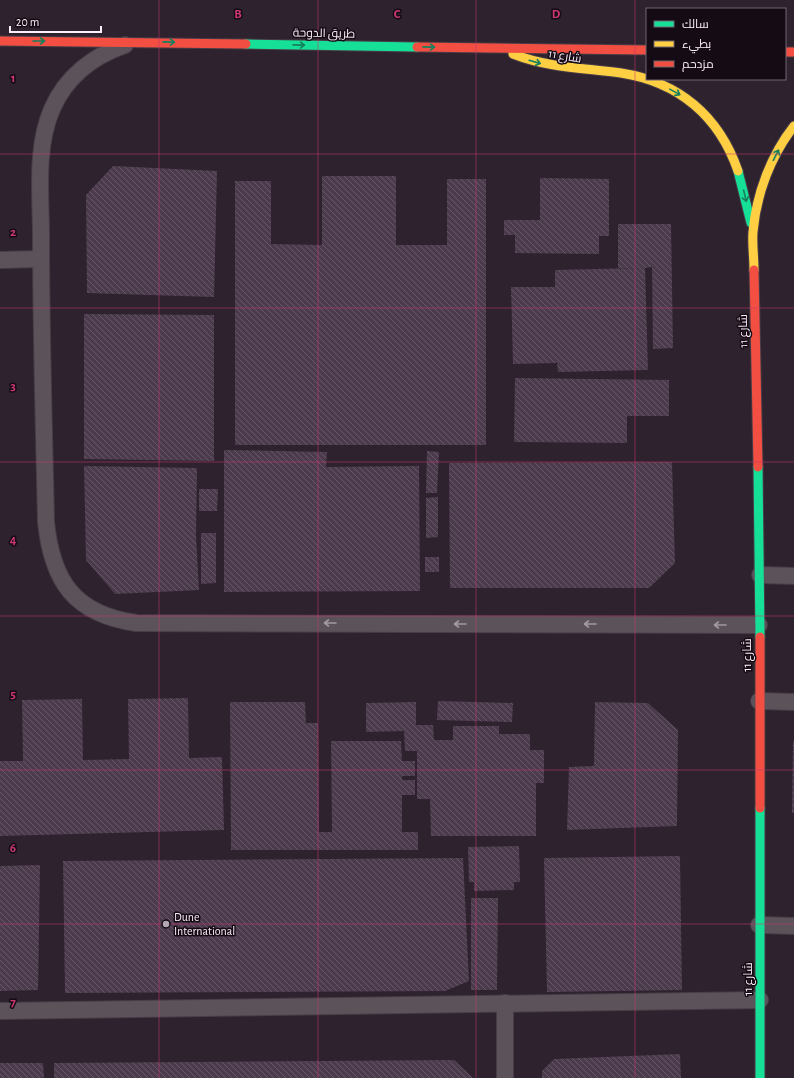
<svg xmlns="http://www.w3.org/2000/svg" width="794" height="1078" font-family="'Alegreya Sans',Cairo,sans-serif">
	<defs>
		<pattern id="building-back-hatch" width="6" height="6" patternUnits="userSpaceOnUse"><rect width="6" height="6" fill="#4c3b4c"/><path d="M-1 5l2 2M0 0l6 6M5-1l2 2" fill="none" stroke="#675867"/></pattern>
	</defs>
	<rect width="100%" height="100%" fill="#2d222d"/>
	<!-- building -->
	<g fill="url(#building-back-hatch)">
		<polygon points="113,166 217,171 214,297 87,293 86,195"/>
		<polygon points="322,176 396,176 396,245 447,245 447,179 486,179 486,445 235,445 235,181 271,181 271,244 322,245"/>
		<polygon points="540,178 609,179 609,236 599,236 599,254 515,253 515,235 504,235 504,220 540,220"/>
		<polygon points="618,224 671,224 673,348 653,349 652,267 645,268 648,370 558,372 557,363 513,364 511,287 555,287 555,270 639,268 618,268"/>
		<polygon points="84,314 214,315 214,461 84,459"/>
		<polygon points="515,378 669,380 669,416 627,416 627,443 514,442"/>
		<polygon points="224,450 327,452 326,467 419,466 420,591 224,592"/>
		<polygon points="427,451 439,452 437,493 426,493"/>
		<polygon points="672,462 675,563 649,588 450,588 449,463"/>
		<polygon points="84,466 197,468 196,536 199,590 115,594 86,560"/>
		<polygon points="199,489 218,489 217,511 199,511"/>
		<polygon points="438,497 438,537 426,538 426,498"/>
		<polygon points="201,533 216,533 216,583 201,584"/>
		<rect x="425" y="557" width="14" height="15"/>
		<polygon points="188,698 189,758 222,757 224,830 0,836 0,761 23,761 22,700 82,699 83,760 129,759 128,699"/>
		<polygon points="438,701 513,703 512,722 437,720"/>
		<polygon points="230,702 305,702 306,723 318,723 319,832 332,832 331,741 401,741 402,761 415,761 415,776 402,776 402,780 415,780 415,795 402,795 402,832 418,832 418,850 231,850"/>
		<polygon points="416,702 416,725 433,725 434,740 453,740 453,726 499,726 499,734 530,734 530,750 544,750 544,783 536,783 536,836 431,836 430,799 417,799 417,751 405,751 404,731 366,732 366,703"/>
		<polygon points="595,702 648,703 678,730 677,826 567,830 569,767 594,766"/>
		<polygon points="793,741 794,741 794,813 792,813"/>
		<polygon points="519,846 520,882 514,882 514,890 474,891 474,882 469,882 468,847"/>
		<polygon points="680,856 682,990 547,992 544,858"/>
		<polygon points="463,858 469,981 445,991 65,993 63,861"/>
		<polygon points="40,865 38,990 0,991 0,866"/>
		<polygon points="471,898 498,898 497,990 471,990"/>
		<polygon points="680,1054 681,1078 542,1078 542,1071 554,1059"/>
		<polygon points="454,1060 473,1078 54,1078 54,1063"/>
		<polygon points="0,1063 43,1063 44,1078 0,1078"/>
	</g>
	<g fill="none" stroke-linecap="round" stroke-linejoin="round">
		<!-- lane casing -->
		<g stroke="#473d47" stroke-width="18">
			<g id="lane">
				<path d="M125,45c-32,11 -59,32 -73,64 -17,39 -11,87 -11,128 0,95 3,190 5,285 6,59 28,92 90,101l623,2"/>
				<polyline points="0,260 41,259"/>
				<polyline points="760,575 794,576"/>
				<polyline points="759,701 794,702"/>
				<polyline points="759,925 794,926"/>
				<polyline points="505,1003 505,1078"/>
				<polyline points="0,1011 760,1000"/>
			</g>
		</g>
		<!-- fast casing -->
		<g stroke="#473d47" stroke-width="11">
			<g id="fast">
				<polyline points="246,44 417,47"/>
				<polyline points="738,171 751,223"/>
				<polyline points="758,467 760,637"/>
				<polyline points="760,808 760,1078"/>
			</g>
		</g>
		<!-- slow casing -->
		<g stroke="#473d47" stroke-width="11">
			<g id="slow">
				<path d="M513,54c36,14 71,14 108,19 58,9 98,43 117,98"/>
				<path d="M754,270c0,-13 -2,-26 -1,-38 3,-37 18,-77 41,-106"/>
			</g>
		</g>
		<!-- jam casing -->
		<g stroke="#473d47" stroke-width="11">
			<g id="jam">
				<polyline points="0,41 246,44"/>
				<polyline points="417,47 647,50"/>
				<polyline points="785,52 794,52"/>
				<polyline points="754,270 758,467"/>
				<polyline points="760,637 760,808"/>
			</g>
		</g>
		<!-- lane -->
		<use href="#lane" stroke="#5c535a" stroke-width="16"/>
		<!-- fast -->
		<use href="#fast" stroke="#16e098" stroke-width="9"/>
		<!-- slow -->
		<use href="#slow" stroke="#ffcf43" stroke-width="9"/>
		<!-- jam -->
		<use href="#jam" stroke="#f24e42" stroke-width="9"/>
	</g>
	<!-- one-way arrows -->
	<defs><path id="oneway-shaft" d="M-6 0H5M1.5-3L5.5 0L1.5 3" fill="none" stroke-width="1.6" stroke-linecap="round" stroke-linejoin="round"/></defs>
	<g stroke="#16805d">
		<use href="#oneway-shaft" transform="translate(39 41)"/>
		<use href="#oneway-shaft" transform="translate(169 42) rotate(1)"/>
		<use href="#oneway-shaft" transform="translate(299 45) rotate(1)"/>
		<use href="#oneway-shaft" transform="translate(429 47) rotate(1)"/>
		<use href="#oneway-shaft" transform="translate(535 62) rotate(16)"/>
		<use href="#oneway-shaft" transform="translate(675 92) rotate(29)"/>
		<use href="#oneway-shaft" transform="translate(776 155) rotate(-63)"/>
		<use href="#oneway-shaft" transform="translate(745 196) rotate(77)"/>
	</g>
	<g stroke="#a499a2">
		<use href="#oneway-shaft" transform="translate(330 623) rotate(-180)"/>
		<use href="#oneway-shaft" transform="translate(460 624) rotate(-180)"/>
		<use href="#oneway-shaft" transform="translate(590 624) rotate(-180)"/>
		<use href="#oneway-shaft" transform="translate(720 625) rotate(-180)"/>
	</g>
	<!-- grid -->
	<path fill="none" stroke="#cb3873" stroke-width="1" stroke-opacity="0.55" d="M159,0v1078M318,0v1078M476,0v1078M635,0v1078M0,154h794M0,308h794M0,462h794M0,616h794M0,770h794M0,924h794"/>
	<!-- markers -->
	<circle fill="#b4a7b3" stroke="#150b14" stroke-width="1.5" cx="166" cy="924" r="4"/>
	<g text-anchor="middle" stroke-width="3" stroke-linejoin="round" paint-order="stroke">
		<!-- street labels -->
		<g font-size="12" fill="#fdeefb" stroke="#150b14">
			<text transform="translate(324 33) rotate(1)" y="4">طريق الدوحة</text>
			<text transform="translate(565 56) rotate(10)" y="4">شارع 11</text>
			<text transform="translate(743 331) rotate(-91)" y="4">شارع 11</text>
			<text transform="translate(747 655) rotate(-90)" y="4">شارع 11</text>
			<text transform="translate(748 979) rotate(-90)" y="4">شارع 11</text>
		</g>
		<!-- poi labels -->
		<g font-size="12" fill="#fdeefb" stroke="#150b14" text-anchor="start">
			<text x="174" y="921">Dune<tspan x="174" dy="14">International</tspan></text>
		</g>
	</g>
	<g font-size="13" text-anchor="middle" font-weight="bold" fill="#cb3873" stroke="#150b14" stroke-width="3" stroke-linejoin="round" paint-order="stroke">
		<text x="238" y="18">B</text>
		<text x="397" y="18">C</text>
		<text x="556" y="18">D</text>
		<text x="13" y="82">1</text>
		<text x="13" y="236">2</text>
		<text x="13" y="390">3</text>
		<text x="13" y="544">4</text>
		<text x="13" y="698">5</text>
		<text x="13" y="852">6</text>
		<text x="13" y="1006">7</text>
	</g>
	<!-- legend -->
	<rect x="646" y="8" width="140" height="72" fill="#150b14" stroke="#726670"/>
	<rect x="654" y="21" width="20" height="6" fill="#16e098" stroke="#726670"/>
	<text x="682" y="28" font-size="12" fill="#fdeefb">سالك</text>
	<rect x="654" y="41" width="20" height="6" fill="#ffcf43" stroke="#726670"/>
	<text x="682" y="48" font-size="12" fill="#fdeefb">بطيء</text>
	<rect x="654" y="61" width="20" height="6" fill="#f24e42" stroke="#726670"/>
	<text x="682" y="68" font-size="12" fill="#fdeefb">مزدحم</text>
	<!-- scale -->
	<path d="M10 26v6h91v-6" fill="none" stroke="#fdeefb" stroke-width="2"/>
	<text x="16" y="26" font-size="12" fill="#fdeefb" stroke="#150b14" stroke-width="3" paint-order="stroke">20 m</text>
</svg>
